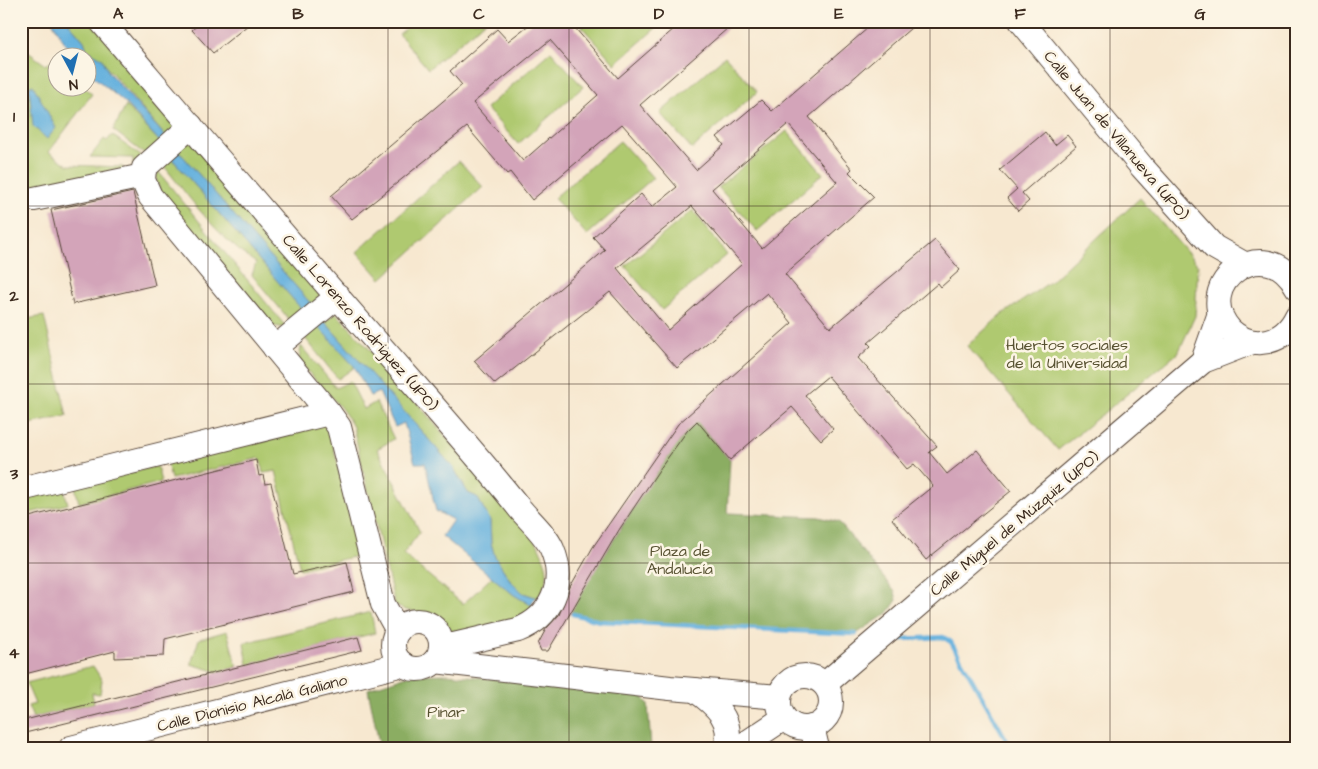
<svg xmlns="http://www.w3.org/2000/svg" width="1318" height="769" font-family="'Architects Daughter',sans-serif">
	<rect width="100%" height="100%" fill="#fcf5e5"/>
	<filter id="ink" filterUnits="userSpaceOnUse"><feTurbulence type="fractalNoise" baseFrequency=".02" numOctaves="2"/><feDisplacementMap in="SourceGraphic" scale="10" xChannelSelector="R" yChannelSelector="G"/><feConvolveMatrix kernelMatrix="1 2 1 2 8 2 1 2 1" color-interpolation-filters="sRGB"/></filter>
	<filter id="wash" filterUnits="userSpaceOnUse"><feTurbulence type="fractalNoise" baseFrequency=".0096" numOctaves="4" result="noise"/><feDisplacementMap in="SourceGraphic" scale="20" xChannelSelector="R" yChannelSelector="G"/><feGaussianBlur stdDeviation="1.12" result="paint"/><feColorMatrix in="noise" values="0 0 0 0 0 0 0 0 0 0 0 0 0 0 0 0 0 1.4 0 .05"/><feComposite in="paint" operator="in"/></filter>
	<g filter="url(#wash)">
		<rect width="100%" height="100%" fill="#f7e8d0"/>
		<!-- green -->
		<g fill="#afc96f" stroke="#757a46">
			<polygon points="67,21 92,21 178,123 166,137 111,72 87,50 84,41"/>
			<polygon points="415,21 486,21 428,69 399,34"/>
			<polygon points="589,21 664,21 615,64 582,27"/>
			<polygon points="21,47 46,65 51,60 57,65 58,88 85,88 92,94 49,152 68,165 123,167 124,173 35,190 31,187 21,153"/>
			<polygon points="551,51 583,87 518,144 486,108"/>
			<polygon points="725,56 757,92 692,149 660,113"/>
			<polygon points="126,106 160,142 146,155 113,130"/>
			<polygon points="787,131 823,174 757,231 718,187"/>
			<polygon points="112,135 145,159 133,168 133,158 90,157 104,139 107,141"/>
			<polygon points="190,138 324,291 312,305 176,148"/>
			<polygon points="620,141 653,178 587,235 554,198"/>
			<path d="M168,154l136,158 -12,11 -40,-48 4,-12c-40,-27 -66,-65 -96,-102z"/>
			<polygon points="459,161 483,187 381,279 357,252"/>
			<polygon points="156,169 287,328 273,326 163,198 157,183"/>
			<polygon points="1140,198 1198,265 1195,316 1178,353 1058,450 967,346 1000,316 1050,282"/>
			<polygon points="693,210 727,255 662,310 625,266"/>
			<path d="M336,313l52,56 150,176c10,23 14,30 0,53l-15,-5 -13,-13 -15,-23 -4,-14 -1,-23 -13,-23 -9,-4 -15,-26 -128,-145z"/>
			<polygon points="44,316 67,416 21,426 21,320"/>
			<polygon points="318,326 355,367 338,379 305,338"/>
			<path d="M301,346l35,42 14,-7 14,28 12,-7 18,37 -17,10 43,83 -17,22 60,50 29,-27 22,18 19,11 -12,17 -71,14c-3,-5 -6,-12 -11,-17 -13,-11 -30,-5 -44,-15l-42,-178c-13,-27 -39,-43 -54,-68z"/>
			<polygon points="324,424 329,430 361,555 300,569 276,471 264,473 260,458 171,479 167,463"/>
			<polygon points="157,466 161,482 79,503 75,486"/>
			<polygon points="64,489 68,504 21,515 21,499"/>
			<polygon points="371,612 375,633 248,665 244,643"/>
			<polygon points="227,631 237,667 218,672 191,664 199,639"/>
			<polygon points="93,666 102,680 100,694 92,693 94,703 33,718 28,706 35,704 26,683"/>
		</g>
		<!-- forest -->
		<g fill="#8bad62" stroke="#636c40">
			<path d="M697,422l33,38 -3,53 92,4 20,5 56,70 2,8 -9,13 -32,21 -256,-13 -31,-8c26,-43 52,-86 79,-127 15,-22 30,-46 49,-64z"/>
			<polygon points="447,674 641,694 648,704 651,748 380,748 368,689 410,675"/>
		</g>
		<!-- water -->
		<g fill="#65b1de" stroke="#506e7e">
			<polygon points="52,21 67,21 84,41 87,50 102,58 109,73 166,137 160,142 124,102 88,72 88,58 73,57"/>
			<polygon points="33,85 56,128 47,139 33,126 29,86"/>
			<polygon points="176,148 312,305 304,312 168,154"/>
			<polygon points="325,322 453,467 468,493 477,497 490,520 491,543 495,557 510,580 523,593 535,597 531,605 514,595 442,536 453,520 436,511 425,463 415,463 404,423 395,427 379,392 370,396 354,366 315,323"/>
		</g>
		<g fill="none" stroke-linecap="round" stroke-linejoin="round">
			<!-- stream -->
			<g stroke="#65b1de" stroke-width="4.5">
				<polyline points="573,614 600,621 856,634"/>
				<polyline points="902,639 943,637 951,642 1011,748"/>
			</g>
		</g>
		<g id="blocks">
			<!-- building -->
			<g fill="#d3a4b9" fill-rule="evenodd">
				<polygon points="202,21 253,21 213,53 192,30"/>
				<path d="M534,21h35l49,57 65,-57h39l6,7 -88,77 56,65 28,-25 -7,-8 44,-37 11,11 104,-90h43l-110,96 43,52 -3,3 25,25 -89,77 45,54 105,-88 25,30 -19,17 -3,-4 -70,60 3,3 -13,12 79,88 -8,6 18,22 30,-24 34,41 -85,69 -34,-41 41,-33 -19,-22 -7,5 -79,-93 -23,19 28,34 -12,11 -29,-33 -62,53 -33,-39 -10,10 -28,39 -40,60 -71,121h-7l-3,-7 8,-15 13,-14 11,-28 23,-40 85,-123 114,-101 -25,-30 -90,75 -67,-76 -115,92 -21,-23 131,-111 -12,-13 48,-43 11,13 25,-20 -55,-63 -90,76 -22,-28 -3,2 -40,-47 -115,92 -21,-23 131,-111 -12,-14 47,-42 11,12zM550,40l48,55 -75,66 -50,-58zM788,124l49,58 -75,66 -50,-59zM692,206l50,58 -74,66 -51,-62z"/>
				<polygon points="1045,132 1055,145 1067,135 1076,146 1022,193 1029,201 1018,211 1007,198 1017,189 1000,170"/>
				<polygon points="133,192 155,285 73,304 51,210"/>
				<polygon points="256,460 259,476 263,475 265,484 271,483 293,574 347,562 354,592 165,639 164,656 115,658 115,651 21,675 21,519"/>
				<polygon points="358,637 362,650 21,734 21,721"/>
			</g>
		</g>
	</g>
	<g filter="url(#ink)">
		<use href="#blocks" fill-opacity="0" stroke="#574639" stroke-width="1"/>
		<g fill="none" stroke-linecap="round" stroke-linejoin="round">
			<!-- minor casing -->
			<g stroke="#574639" stroke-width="26">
				<g id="minor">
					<path d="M101,21c104,122 207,244 313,363 36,41 72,82 106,125 10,12 26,26 32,40 15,35 -1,68 -34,81l-77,18"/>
					<polyline points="1021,21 1142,167 1214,247 1244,264"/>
					<polyline points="191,126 144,168 143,180 150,196 329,413"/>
					<polyline points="34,199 143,176"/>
					<path d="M1297,287c-30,-58 -108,-3 -67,43 8,8 20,13 31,12 17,-1 29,-11 36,-26"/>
					<polyline points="275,348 338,296"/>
					<polyline points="1203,361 1220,313"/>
					<polyline points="21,489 329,413 339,427 383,604 398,631"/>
					<circle cx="417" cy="645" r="24"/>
					<polyline points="435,661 670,688 779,697"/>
					<circle cx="805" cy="702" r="26"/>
					<polyline points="825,684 1203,361 1252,342"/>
					<path d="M695,690c21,15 39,30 31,58"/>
					<polyline points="812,727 817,748"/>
					<polyline points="71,748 403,664"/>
					<polyline points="739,748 784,718"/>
				</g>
			</g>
			<!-- minor -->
			<use href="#minor" stroke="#fff" stroke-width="24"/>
		</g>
	</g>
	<!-- grid -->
	<path fill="none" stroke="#3b2a1e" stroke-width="1" stroke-opacity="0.55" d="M208,21v727M388,21v727M569,21v727M749,21v727M930,21v727M1110,21v727M21,206h1276M21,384h1276M21,563h1276"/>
	<g text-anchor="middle" stroke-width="5" stroke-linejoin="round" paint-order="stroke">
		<!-- street labels -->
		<g font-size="16" fill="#3b2a1e" stroke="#fcf5e5">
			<text transform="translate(1117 135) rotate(50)" y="6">Calle Juan de Villanueva (UPO)</text>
			<text transform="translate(361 322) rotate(49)" y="6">Calle Lorenzo Rodríguez (UPO)</text>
			<text transform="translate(1014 523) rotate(-40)" y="6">Calle Miguel de Múzquiz (UPO)</text>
			<text transform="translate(252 702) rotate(-14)" y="6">Calle Dionisio Alcalá Galiano</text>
		</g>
		<!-- park labels -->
		<g font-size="16" fill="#585232" stroke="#fcf5e5">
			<text x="1067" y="350">Huertos sociales<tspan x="1067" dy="18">de la Universidad</tspan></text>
			<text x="680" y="556">Plaza de<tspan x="680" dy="18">Andalucía</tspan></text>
			<text x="446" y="717">Pinar</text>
		</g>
	</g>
	<!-- margin -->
	<rect width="1318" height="769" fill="none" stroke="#fcf5e5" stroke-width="55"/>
	<!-- north arrow -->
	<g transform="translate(72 72) rotate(173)"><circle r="24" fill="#fcf5e5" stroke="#afa495"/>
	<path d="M0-4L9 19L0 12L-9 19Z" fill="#1f6fb2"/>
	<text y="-8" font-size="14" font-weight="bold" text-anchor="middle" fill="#3b2a1e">N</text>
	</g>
	<rect x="28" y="28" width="1262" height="714" fill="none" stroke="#3b2a1e" stroke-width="2"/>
	<g font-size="16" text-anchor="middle" font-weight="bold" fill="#3b2a1e">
		<text x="118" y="19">A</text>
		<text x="298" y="19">B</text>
		<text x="479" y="19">C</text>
		<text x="659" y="19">D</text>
		<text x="839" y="19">E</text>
		<text x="1020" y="19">F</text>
		<text x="1200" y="19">G</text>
		<text x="14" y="122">1</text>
		<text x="14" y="301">2</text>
		<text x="14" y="479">3</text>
		<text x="14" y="658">4</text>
	</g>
</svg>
